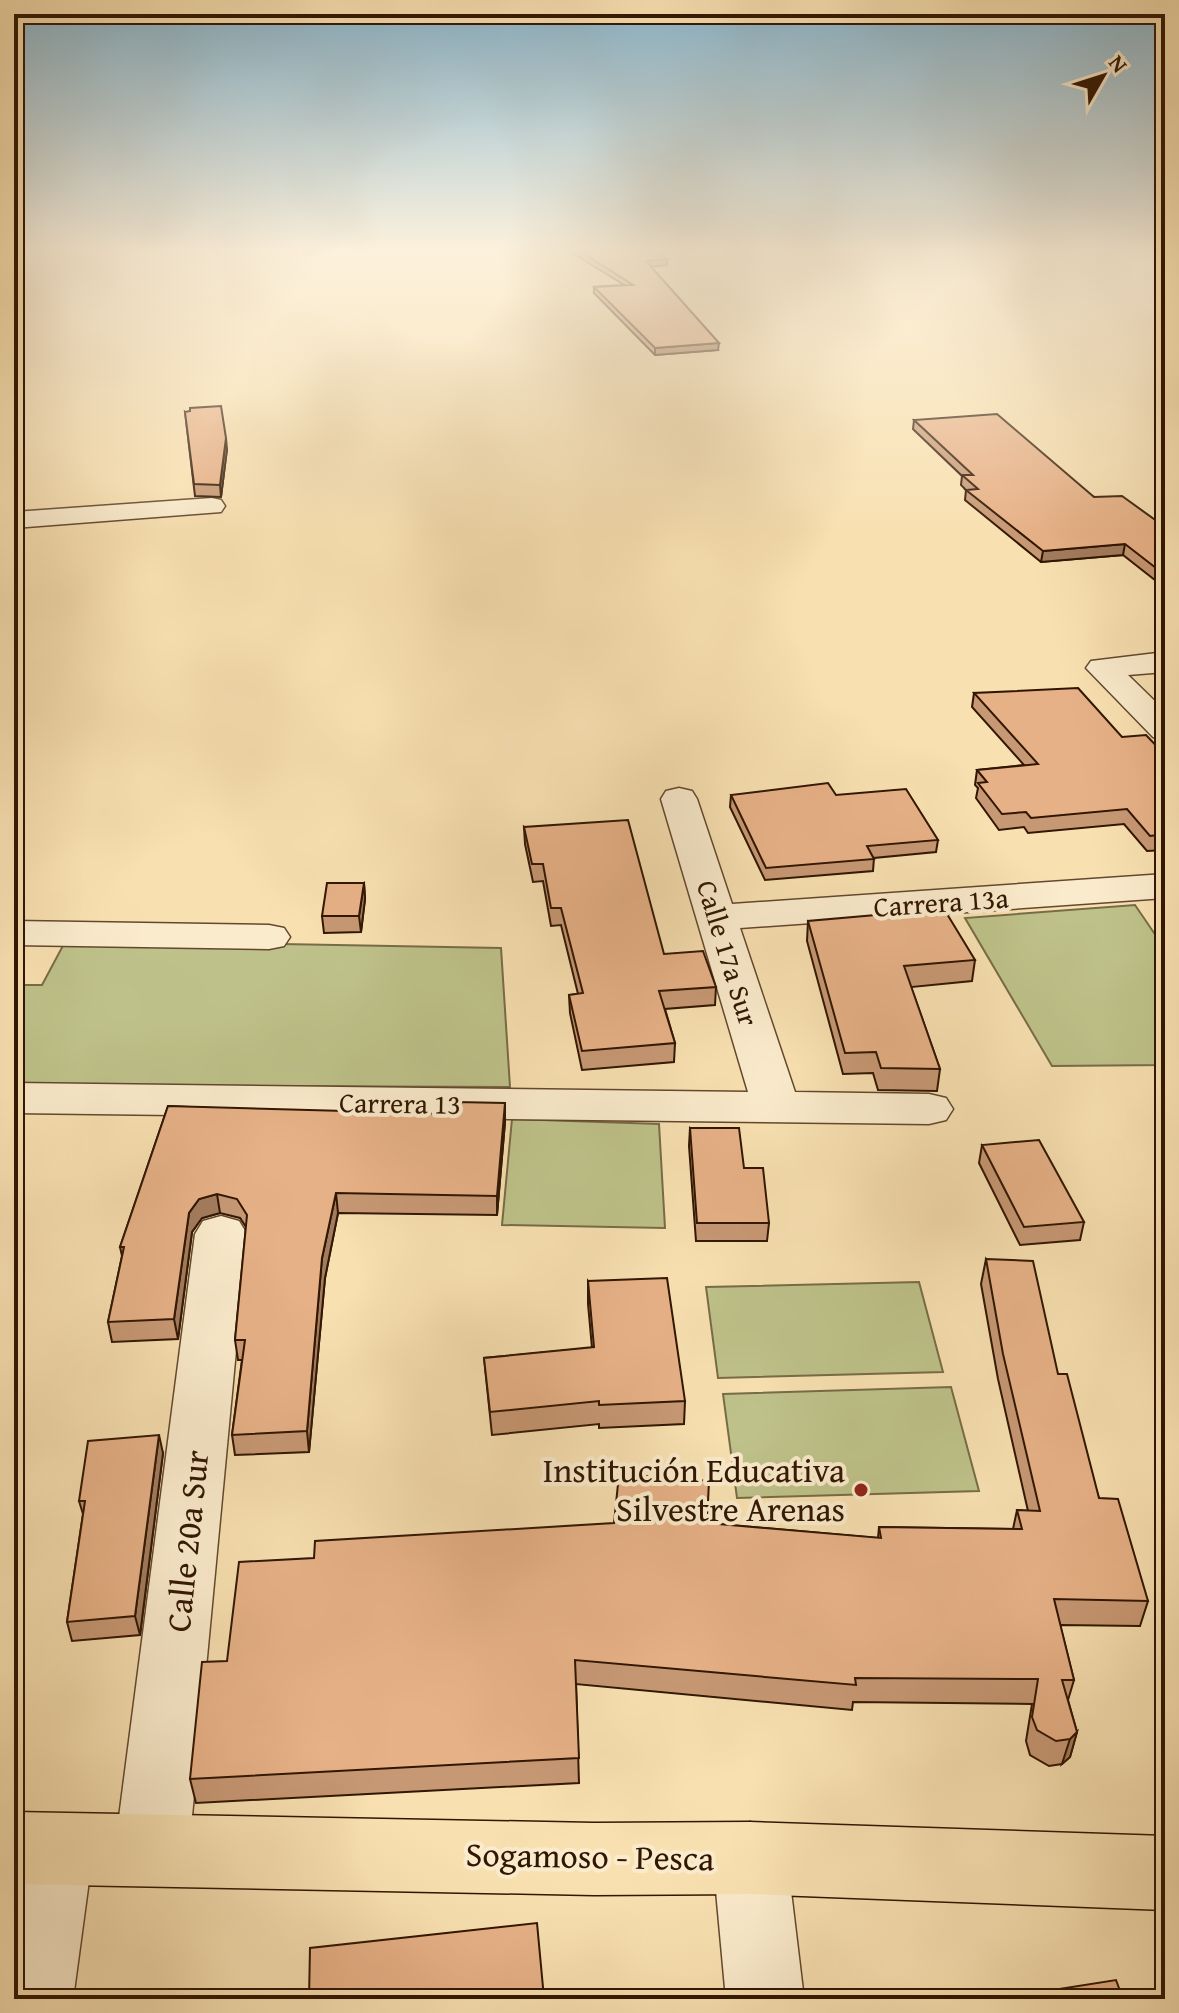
<svg xmlns="http://www.w3.org/2000/svg" width="1179" height="2013" font-family="'Gentium Book Plus',serif">
	<rect width="100%" height="100%" fill="#f8e0b1"/>
	<filter id="stains"><feTurbulence type="fractalNoise" baseFrequency=".0025" numOctaves="4"/><feColorMatrix values="0 0 0 0 .2 0 0 0 0 .09 0 0 0 0 .02 0 0 0 .5 -.17"/></filter>
	<radialGradient id="worn" r=".72"><stop offset=".6" stop-color="#630" stop-opacity="0"/><stop offset="1" stop-color="#630" stop-opacity=".3"/></radialGradient>
	<!-- green -->
	<g fill="#bec28a" stroke="#786c46" stroke-width="2">
		<polygon points="1135,905 1165,949 1165,1065 1052,1066 965,918"/>
		<polygon points="66,940 501,948 510,1087 14,1085 14,985 42,985"/>
		<polygon points="512,1119 659,1124 665,1228 502,1225"/>
		<polygon points="919,1282 943,1372 718,1378 706,1287"/>
		<polygon points="951,1387 979,1491 737,1498 723,1394"/>
	</g>
	<g fill="none" stroke-linecap="round" stroke-linejoin="round">
		<!-- minor casing -->
		<g stroke="#63482e" stroke-width="3">
			<g id="minor">
				<polygon points="212,498 221,500 225,506 221,512 14,528 14,512"/>
				<polygon points="1165,652 1165,672 1128,675 1165,711 1165,740 1153,737 1086,668 1091,661"/>
				<polygon points="679,788 692,791 697,799 732,904 1165,874 1165,898 740,928 795,1092 929,1094 946,1098 953,1109 946,1120 929,1124 14,1113 14,1083 748,1092 661,799 666,791"/>
				<polygon points="14,921 269,925 284,928 290,937 284,946 269,949 14,945"/>
				<polygon points="221,1216 239,1221 247,1234 189,1848 178,1873 152,1884 126,1873 115,1848 195,1234 203,1221"/>
				<path d="M56,1815l26,10 11,26 -20,148h-59c0,-58 -7,-119 16,-174z"/>
				<polygon points="750,1822 776,1832 787,1858 804,1999 726,1999 713,1858 724,1832"/>
			</g>
		</g>
		<!-- major casing -->
		<g stroke="#311602" stroke-width="3">
			<polygon id="major" points="14,1812 594,1823 750,1822 1165,1836 1165,1910 750,1894 594,1895 14,1884"/>
		</g>
		<!-- minor -->
		<use href="#minor" fill="#faebcc" fill-rule="evenodd"/>
		<!-- major -->
		<use href="#major" fill="#f8e0b1" fill-rule="evenodd"/>
	</g>
	<!-- wall -->
	<g fill="#c79874" stroke="#311602" stroke-width="2">
		<polygon points="571,252 656,252 667,265 651,267 718,350 655,355 594,293 594,287 624,285"/>
		<polygon points="185,412 227,449 221,497 195,496"/>
		<polygon points="914,420 1165,527 1165,588 1123,555 1041,562 965,500 966,490 961,485 962,476 913,429"/>
		<polygon points="974,693 1122,737 1165,755 1165,850 1147,851 1124,824 1028,833 1024,827 999,830 976,798 978,788 975,785 977,770 1024,765 972,707"/>
		<polygon points="731,795 836,795 938,840 936,852 874,858 873,871 765,880 730,807"/>
		<polygon points="524,827 664,954 716,987 715,1005 665,1009 675,1043 674,1062 582,1070 570,1013 569,995 578,994 561,925 551,926 543,881 533,882 525,844"/>
		<polygon points="364,883 365,899 361,932 324,933 322,916"/>
		<polygon points="808,921 975,960 972,981 911,987 940,1069 937,1091 878,1090 873,1073 843,1074 807,941"/>
		<polygon points="168,1106 505,1122 497,1215 338,1213 325,1278 309,1452 235,1455 232,1435 242,1360 238,1360 235,1340 246,1227 240,1218 220,1213 202,1218 192,1232 178,1339 112,1342 108,1322 122,1256 120,1247"/>
		<polygon points="690,1128 744,1168 769,1223 767,1241 696,1241 689,1146"/>
		<polygon points="982,1145 1084,1222 1080,1240 1020,1245 979,1163"/>
		<polygon points="986,1259 1058,1374 1099,1498 1148,1601 1140,1626 1060,1625 1074,1680 1068,1700 1077,1732 1070,1757 1062,1764 1049,1766 1030,1755 1026,1741 1032,1704 853,1702 852,1710 576,1684 579,1783 196,1803 190,1779 227,1661 314,1558 707,1523 878,1538 879,1527 1013,1529 1017,1510 1028,1511 998,1379 981,1284"/>
		<polygon points="588,1281 685,1401 684,1424 599,1428 599,1424 492,1435 484,1358 592,1348 588,1304"/>
		<polygon points="163,1453 140,1635 72,1641 67,1622 83,1514 79,1501"/>
		<polygon points="1059,1989 1123,1999 1056,1999"/>
	</g>
	<!-- shaded-wall -->
	<g fill="#a27c5e" stroke="#311602" stroke-width="2">
		<polygon points="667,259 667,265 646,267 646,261"/>
		<polygon points="719,343 718,350 655,355 655,348"/>
		<polygon points="226,438 227,449 221,497 220,485"/>
		<polygon points="1125,544 1123,555 1041,562 1043,551"/>
		<polygon points="364,883 365,899 361,932 359,916"/>
		<polygon points="505,1103 505,1122 497,1215 497,1196"/>
		<polygon points="336,1193 338,1213 325,1278 309,1452 307,1431 322,1258"/>
		<polygon points="217,1194 220,1213 202,1218 192,1232 178,1339 174,1319 189,1213 199,1199"/>
		<polygon points="159,1435 163,1453 140,1635 135,1616"/>
		<polygon points="1077,1732 1070,1757 1062,1764 1070,1739"/>
	</g>
	<!-- building -->
	<g fill="#e7b187" stroke="#311602" stroke-width="2">
		<polygon points="581,252 656,252 667,259 646,261 719,343 655,348 594,287 633,285"/>
		<polygon points="221,406 226,438 220,485 194,484 185,412 190,411 190,408"/>
		<polygon points="997,414 1094,497 1122,496 1165,527 1165,575 1125,544 1043,551 966,490 978,489 962,475 973,475 914,420"/>
		<polygon points="1078,688 1122,737 1146,735 1165,755 1165,834 1150,836 1127,809 1031,818 1026,812 1002,814 978,783 987,782 977,770 1038,764 974,693"/>
		<polygon points="828,783 836,795 906,789 938,840 867,846 874,859 766,868 731,795"/>
		<polygon points="628,820 664,954 703,951 716,987 659,991 675,1043 582,1051 569,995 583,993 561,908 551,908 543,864 532,864 524,827"/>
		<polygon points="327,883 364,883 359,916 322,916"/>
		<polygon points="944,909 975,960 904,966 940,1069 881,1068 876,1052 845,1053 808,921"/>
		<polygon points="456,1102 505,1103 497,1196 336,1193 322,1258 307,1431 232,1435 245,1340 235,1340 247,1215 237,1199 217,1194 199,1199 189,1213 174,1319 108,1322 124,1247 120,1247 168,1106 454,1114"/>
		<polygon points="690,1128 739,1128 744,1168 763,1168 769,1223 697,1223"/>
		<polygon points="1039,1140 1084,1222 1024,1227 982,1145"/>
		<polygon points="986,1259 1033,1261 1058,1374 1067,1374 1099,1498 1118,1499 1148,1601 1054,1599 1074,1680 1062,1680 1077,1732 1070,1739 1056,1741 1037,1730 1032,1717 1038,1679 855,1678 856,1685 575,1660 579,1758 190,1779 202,1662 227,1661 239,1562 314,1558 315,1541 614,1523 619,1474 709,1481 707,1523 881,1538 879,1527 1022,1529 1017,1510 1040,1511 1003,1354"/>
		<polygon points="667,1278 685,1401 599,1405 599,1401 490,1412 484,1358 594,1347 588,1281"/>
		<polygon points="159,1435 135,1616 67,1622 85,1501 79,1501 88,1441"/>
		<polygon points="537,1923 544,1998 600,1993 601,1999 309,1999 310,1948"/>
		<polygon points="1116,1980 1123,1999 1063,1999 1059,1989"/>
	</g>
	<!-- sky -->
	<linearGradient id="sky" x2="0" y2="1"><stop stop-color="#8ab8d1"/><stop offset="0.47" stop-color="#fcf1dc"/><stop offset="1" stop-color="#fcf1dc" stop-opacity="0"/></linearGradient>
	<rect width="1179" height="533" fill="url(#sky)"/>
	<!-- markers -->
	<circle fill="#8f2418" stroke="#faebcc" stroke-width="3" cx="861" cy="1490" r="8"/>
	<g text-anchor="middle" stroke-width="8" stroke-linejoin="round" paint-order="stroke">
		<!-- street labels -->
		<g font-size="28" fill="#311602" stroke="#faebcc">
			<text transform="translate(941 902) rotate(-4)" y="10">Carrera 13a</text>
			<text transform="translate(728 953) rotate(73)" y="10">Calle 17a Sur</text>
			<text transform="translate(400 1103) rotate(1)" y="10">Carrera 13</text>
		</g>
		<!-- near-poi labels -->
		<g font-size="34" fill="#311602" stroke="#faebcc" text-anchor="end">
			<text x="845" y="1482">Institución Educativa<tspan x="845" dy="39">Silvestre Arenas</tspan></text>
		</g>
		<!-- near-street labels -->
		<g font-size="34" fill="#311602" stroke="#faebcc">
			<text transform="translate(187 1541) rotate(-84)" y="12">Calle 20a Sur</text>
			<text transform="translate(590 1856) rotate(1)" y="12">Sogamoso - Pesca</text>
		</g>
	</g>
	<!-- margin -->
	<rect width="1179" height="2013" fill="none" stroke="#f8e0b1" stroke-width="48"/>
	<rect x="16" y="16" width="1147" height="1981" fill="none" stroke="#311602" stroke-width="4"/>
	<rect x="24" y="24" width="1131" height="1965" fill="none" stroke="#311602" stroke-width="2"/>
	<!-- north arrow -->
	<g transform="translate(1103 76) rotate(51)" stroke="#faebcc" stroke-width="6" paint-order="stroke">
	<path d="M0-6L14 30L0 20L-14 30Z" fill="#311602"/>
	<text y="-12" font-size="22" font-weight="bold" text-anchor="middle" fill="#311602">N</text>
	</g>
	<rect width="100%" height="100%" filter="url(#stains)"/>
	<rect width="100%" height="100%" fill="url(#worn)"/>
</svg>
